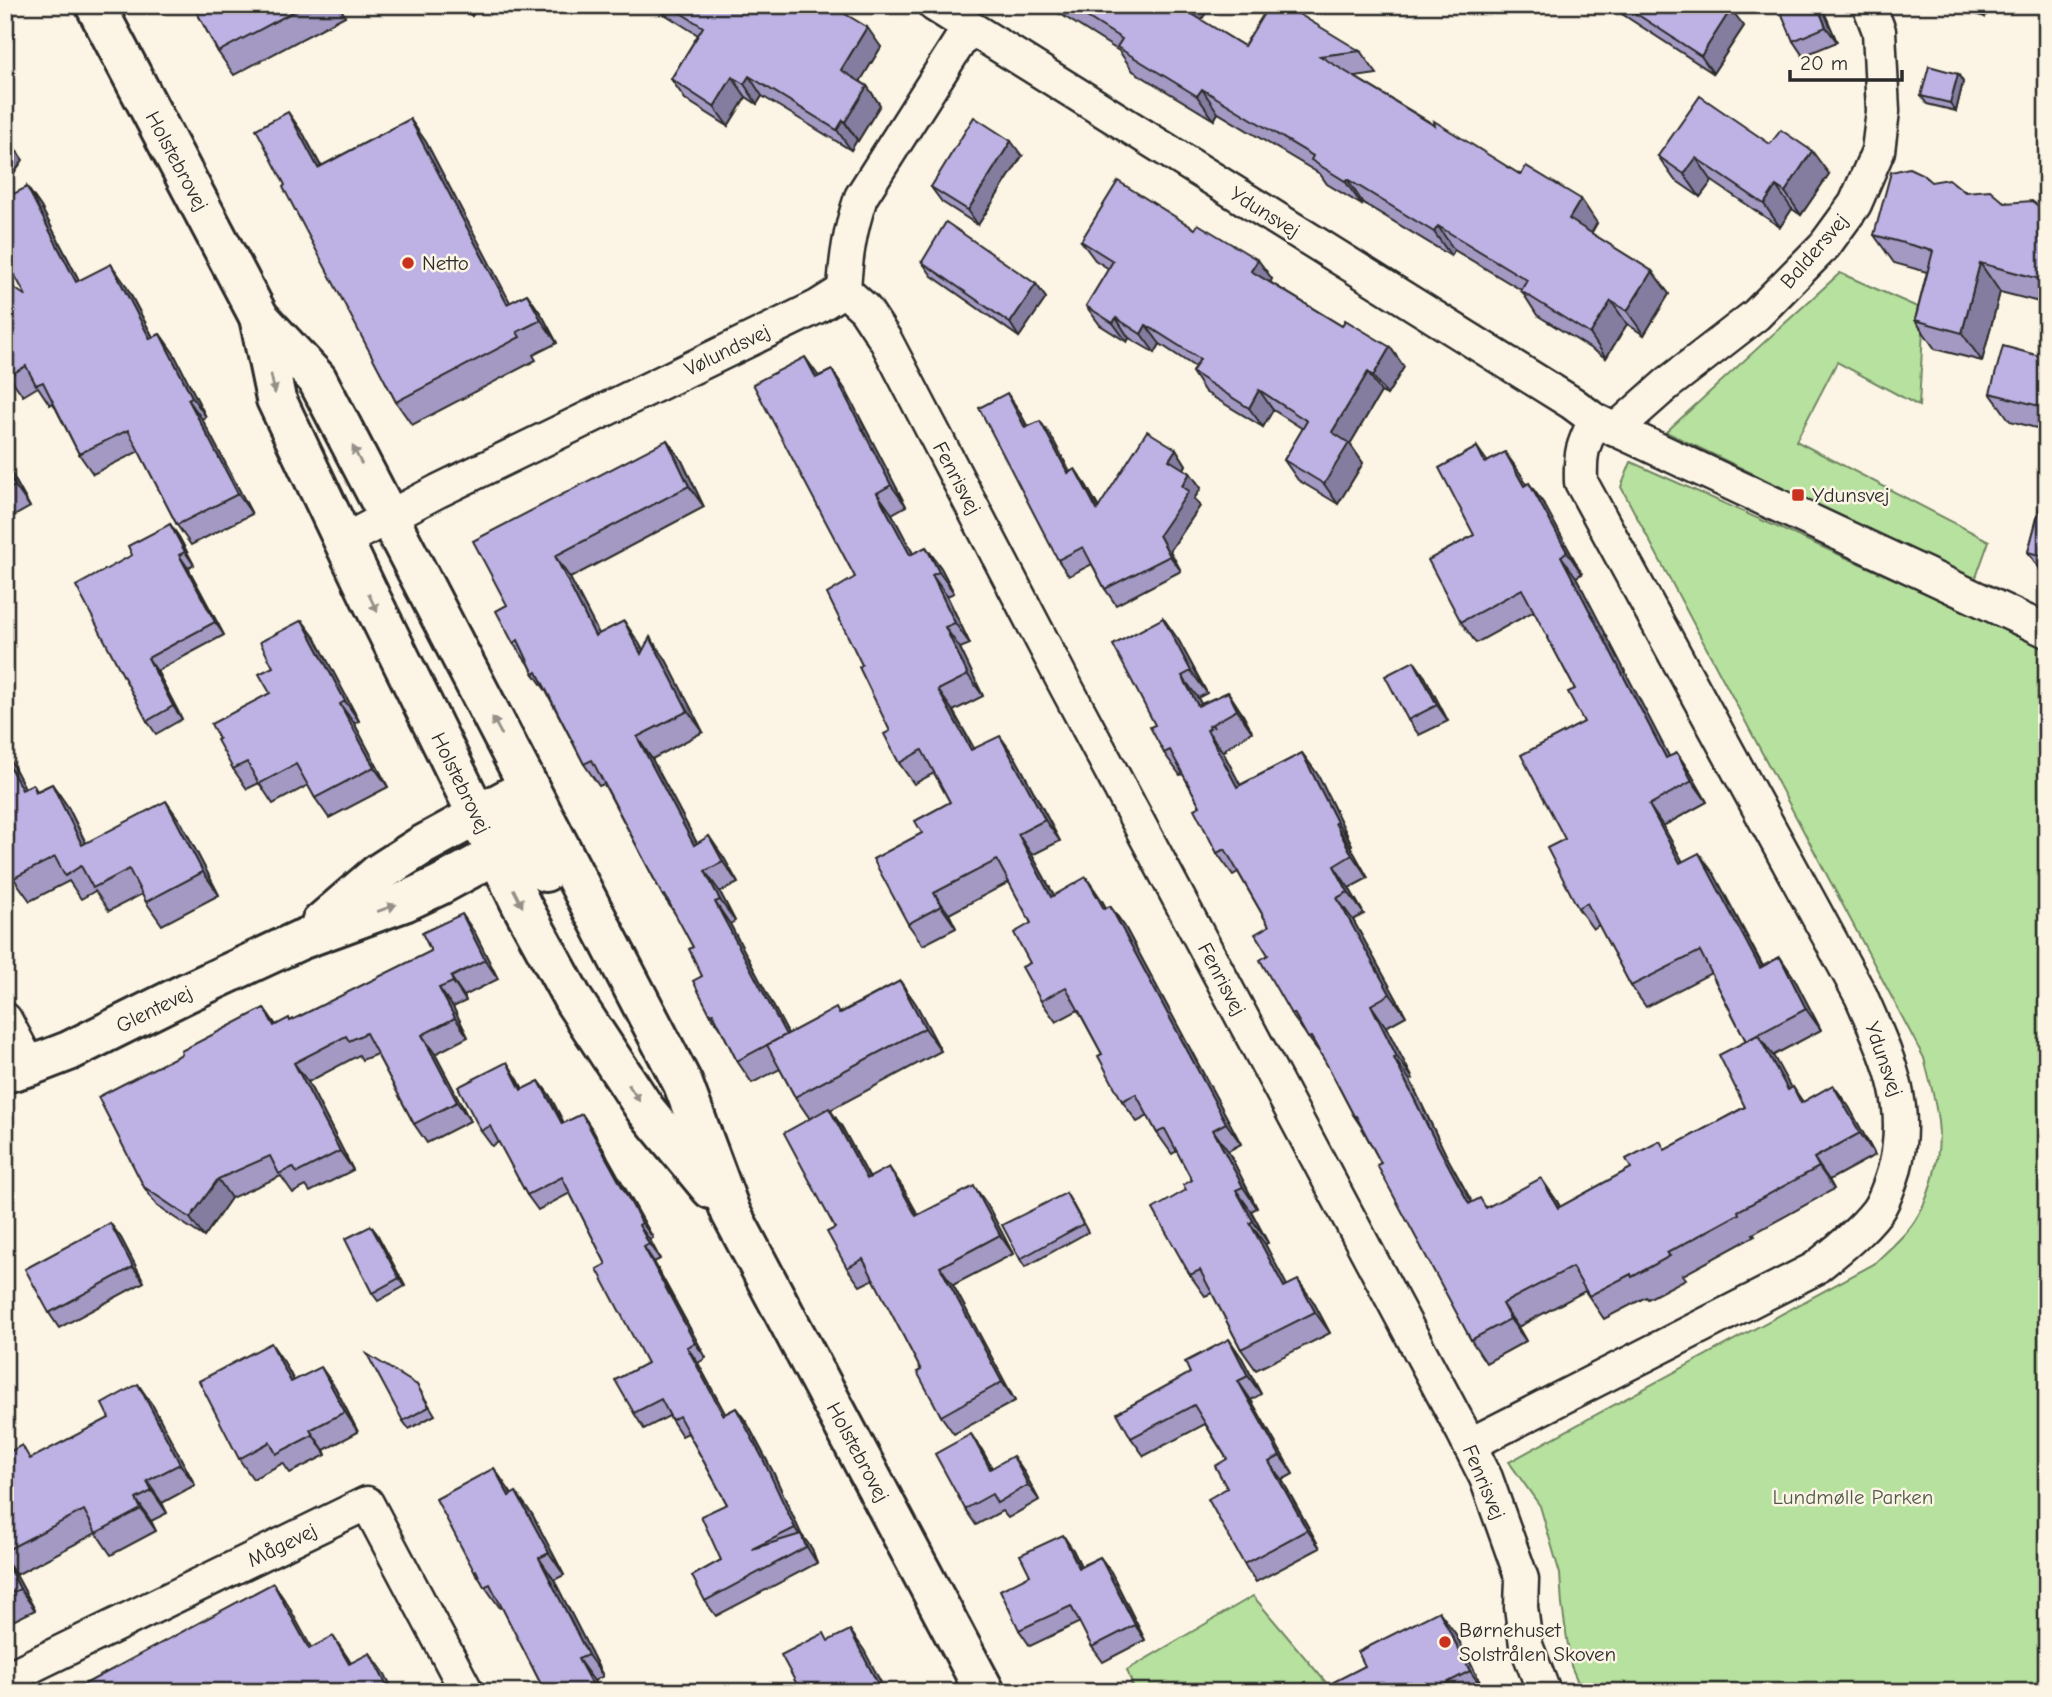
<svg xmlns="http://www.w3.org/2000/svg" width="2052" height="1697" font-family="'Comic Neue',sans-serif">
	<rect width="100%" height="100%" fill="#fcf5e5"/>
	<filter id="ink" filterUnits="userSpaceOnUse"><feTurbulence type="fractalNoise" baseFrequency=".0143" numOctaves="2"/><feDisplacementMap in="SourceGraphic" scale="14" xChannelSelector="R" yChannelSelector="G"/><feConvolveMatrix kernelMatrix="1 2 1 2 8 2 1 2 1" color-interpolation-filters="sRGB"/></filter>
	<g filter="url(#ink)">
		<!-- green -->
		<g fill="#b7e19e" stroke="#718664" stroke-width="2">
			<polygon points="1840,273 1924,310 1919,406 1837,362 1796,441 1989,541 1975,580 1666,432"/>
			<path d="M1631,462l416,185v1045h-465l-11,-26 -9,-61 -2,-31 -20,-68 -31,-44 365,-198c11,-11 24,-22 34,-34 22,-26 34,-75 30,-108 -2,-21 -9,-43 -14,-64l-303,-571z"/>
			<polygon points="1253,1596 1334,1692 1135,1692 1127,1670"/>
		</g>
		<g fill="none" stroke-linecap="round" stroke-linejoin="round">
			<!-- minor casing -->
			<g stroke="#2b2b2b" stroke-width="37">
				<g id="minor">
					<polyline points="934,5 1572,403 1595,420 2047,631"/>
					<polyline points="844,290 865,309 886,341 1063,681 1463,1432 1486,1478 1522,1579 1521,1607 1526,1645 1544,1692"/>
					<path d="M844,290c2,-34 6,-60 17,-93l108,-170"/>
					<polyline points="1615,430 1667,384 1756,315 1825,245 1855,204 1878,151 1883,111 1879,31 1869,5"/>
					<polyline points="343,541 438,491 817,307 844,290"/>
					<polyline points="5,1019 30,1066"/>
					<path d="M1469,1445l345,-176c21,-17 46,-36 63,-58 8,-11 13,-27 17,-40 18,-67 -7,-115 -33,-175l-280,-514c-1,-29 1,-35 14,-62"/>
					<polyline points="5,1679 367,1503 467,1692"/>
				</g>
			</g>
			<!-- tertiary casing -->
			<g stroke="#2b2b2b" stroke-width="44">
				<g id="tertiary">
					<polyline points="321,923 379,873 421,846 529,787"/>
					<polyline points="5,1073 30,1066 69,1051 186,993 300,940 404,902 440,885 526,838"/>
				</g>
			</g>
			<!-- secondary casing -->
			<g stroke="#2b2b2b" stroke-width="44">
				<g id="secondary">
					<polyline points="95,5 259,317 317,379 683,1084 731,1213 985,1692"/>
					<polyline points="259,317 276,399 372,601 522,906 574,1001 645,1109 711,1189"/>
					<polyline points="476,815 504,815 517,823 545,872"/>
				</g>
			</g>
			<!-- minor -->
			<use href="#minor" stroke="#fcf5e5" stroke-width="32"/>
			<!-- tertiary -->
			<use href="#tertiary" stroke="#fcf5e5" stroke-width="38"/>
			<!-- secondary -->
			<use href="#secondary" stroke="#fcf5e5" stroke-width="38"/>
		</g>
		<!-- wall -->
		<g fill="#a399c3" stroke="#2b2b2b" stroke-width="2">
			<polygon points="193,5 339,5 345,16 234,75 218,52"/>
			<polygon points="454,5 479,5 472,16"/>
			<polygon points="650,5 830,5 881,47 860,81 867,86 880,105 858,141 857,140 851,150 762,96 757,104 746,97 728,126 685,99 671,79 698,35"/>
			<polygon points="1046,5 1211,5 1201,20 1244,46 1360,51 1377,74 1355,77 1597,223 1591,233 1652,271 1669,294 1644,335 1627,324 1606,358 1537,315 1521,290 1454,250 1451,256 1363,203 1362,205 1327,184 1320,174 1218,113 1214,120 1133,71 1119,51"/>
			<polygon points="1615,5 1726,5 1744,26 1713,73 1622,14"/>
			<polygon points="1821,5 1837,42 1803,56 1793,41"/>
			<polygon points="1942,5 1988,5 1985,17"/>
			<polygon points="1958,74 1963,82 1956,111 1927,104 1921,96"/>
			<polygon points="410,119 426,142 510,303 527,294 543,317 557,343 533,355 536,360 412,425 396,402 285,185 304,135 321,166"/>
			<polygon points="1770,144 1829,174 1801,215 1792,209 1780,227 1712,181 1700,197 1674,179 1658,156"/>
			<polygon points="1022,156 978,225 942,202 931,187"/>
			<polygon points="1931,182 2047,213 2047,304 2000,292 1982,361 1935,349 1915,320 1927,272 1894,263 1874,235"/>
			<polygon points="27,187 41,207 79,280 125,284 153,337 160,334 174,354 206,417 202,419 252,514 191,545 177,525 139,451 93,474 79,454 53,403 50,405 38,387 23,396 9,376 26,296"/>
			<polygon points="1195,229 1258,260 1272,279 1270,282 1342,326 1390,347 1404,367 1387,395 1381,392 1350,444 1363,463 1338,504 1298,480 1284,460 1303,429 1273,410 1263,427 1205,392 1192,372 1195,367 1160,344 1155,353 1129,338 1127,342 1100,325 1086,306 1109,269 1095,260 1081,241"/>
			<polygon points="922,262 1036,284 1046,298 1019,337 932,276"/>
			<polygon points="2047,358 2047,431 2010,421 1990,393"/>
			<polygon points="832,370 846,391 906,506 892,514 913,554 926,547 941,568 954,593 947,596 970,644 960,648 983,696 953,711 974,748 1015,757 1060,841 1032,855 1054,895 1101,899 1106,908 1110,906 1125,927 1241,1144 1228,1151 1257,1208 1251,1211 1268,1243 1265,1244 1287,1286 1313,1301 1330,1333 1256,1370 1241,1349 1212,1293 1205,1296 1190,1275 1186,1190 1192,1180 1177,1151 1172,1154 1157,1133 1148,1116 1137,1122 1122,1101 1102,1054 1078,1010 1056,1022 1041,1001 1030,963 1031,923 1009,882 949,914 956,928 923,945 908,924 922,833 950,802 934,773 914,784 899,763 890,731 862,665 855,577 818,376"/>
			<polygon points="1018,409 1028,427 1051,436 1070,472 1075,469 1086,485 1099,508 1176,449 1186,465 1184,469 1190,473 1201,488 1194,499 1200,506 1170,551 1181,571 1116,605 1105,589 1092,564 1069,576 1058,560"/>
			<polygon points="667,440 682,461 704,507 570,578 599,634 624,621 643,650 665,658 703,732 652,759 697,843 724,858 738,883 720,892 735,921 730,924 788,1034 839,1013 900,981 916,1004 941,1051 830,1110 842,1127 869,1177 902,1186 918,1215 987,1204 1013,1254 953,1285 1015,1401 954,1434 941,1416 921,1370 874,1279 860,1286 847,1268 835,1228 810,1119 795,1097 780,1069 752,1083 737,1061 721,1029 710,1014 702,976 693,947 678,918 663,896 604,784 599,786 584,764 546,691 534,674 529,664 528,664 513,643 507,605"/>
			<polygon points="1477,447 1487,461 1520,473 1526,485 1544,504 1582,574 1576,577 1669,757 1677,753 1691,774 1707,802 1663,826 1683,862 1714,874 1763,966 1780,957 1794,978 1821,1030 1772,1056 1791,1088 1793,1087 1803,1102 1833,1085 1849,1107 1875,1155 1829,1180 1834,1189 1753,1234 1755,1236 1683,1275 1686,1279 1648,1299 1646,1297 1604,1319 1585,1291 1518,1327 1526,1341 1486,1363 1471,1340 1381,1163 1362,1128 1354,1116 1330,1070 1325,1060 1291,1014 1268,955 1269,926 1238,872 1233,875 1217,853 1200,806 1183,774 1180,775 1164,753 1155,725 1163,618 1179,641 1207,693 1198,698 1201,704 1228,692 1243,715 1252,732 1225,749 1226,750 1223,752 1240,785 1302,753 1318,775 1352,845 1350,846 1368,878 1349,888 1364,914 1353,920 1406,1016 1386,1027 1413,1079 1410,1080 1447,1157 1472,1202 1487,1207 1557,1201 1560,1207 1745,1107 1746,1041 1711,973 1646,1007 1631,986 1599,925 1593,929 1578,908 1565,839 1584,722 1575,689 1534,611 1476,643 1461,622 1474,535"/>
			<polygon points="5,462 30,507 5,521"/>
			<polygon points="2047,481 2047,580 2028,552"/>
			<polygon points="170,524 179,537 194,565 188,568 224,635 157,671 182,719 156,734 147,721 132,555"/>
			<polygon points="316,639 359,721 354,723 388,787 329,818 315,798 308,785 273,804 259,783 247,789 233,769 270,693 273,667"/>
			<polygon points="1425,677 1448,721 1419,735 1408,720"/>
			<polygon points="5,698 13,712 5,717"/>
			<polygon points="5,750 25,788 33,784 37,791 52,784 68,807 86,843 182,824 219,895 162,925 146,902 142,894 109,911 95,891 81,899 69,881 30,901 14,879 5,883"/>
			<polygon points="475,933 498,979 464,996 466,1001 453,1007 468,1037 435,1054 470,1121 427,1143 414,1124 377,1054 362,1060 359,1055 308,1082 353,1170 310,1192 306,1186 293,1193 281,1176 231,1198 204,1237 157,1206 144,1187 182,1054 264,1008 276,1025 290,1021"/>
			<polygon points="517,1078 523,1089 539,1081 550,1096 564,1123 582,1114 592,1129 653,1238 650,1240 660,1259 654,1262 706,1358 698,1363 725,1414 736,1408 747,1423 773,1472 801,1534 812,1549 817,1563 716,1616 705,1601 721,1560 727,1504 688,1433 682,1436 669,1416 644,1429 634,1413 647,1363 606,1264 570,1193 538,1210 527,1195 499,1142 492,1146 481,1131"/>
			<polygon points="1066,1193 1071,1201 1088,1232 1025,1267 1020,1259"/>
			<polygon points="110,1223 121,1238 144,1282 59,1328 49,1313"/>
			<polygon points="371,1226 377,1234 405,1286 378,1301 372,1293"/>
			<polygon points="1242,1358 1261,1394 1251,1400 1293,1474 1282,1480 1320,1548 1256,1582 1244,1564 1227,1488 1227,1459 1205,1424 1144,1456 1131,1438"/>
			<polygon points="284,1362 294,1381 335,1387 358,1432 324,1450 326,1455 290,1473 283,1463 253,1479 239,1459"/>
			<polygon points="417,1385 435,1415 409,1429 403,1421"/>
			<polygon points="153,1406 195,1485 162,1503 167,1513 151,1521 156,1531 111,1555 96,1533 16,1575 35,1610 5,1625 5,1454 32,1458"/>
			<polygon points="982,1450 992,1468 1024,1472 1039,1500 1008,1518 1002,1511 976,1525 965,1509"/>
			<polygon points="509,1490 512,1495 532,1514 564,1575 554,1580 603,1676 594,1681 599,1692 545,1692 502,1607 500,1608 474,1571"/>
			<polygon points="1073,1550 1081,1566 1100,1557 1111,1572 1145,1640 1103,1662 1092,1647 1080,1622 1030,1646 1019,1630 1030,1575"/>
			<polygon points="1455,1633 1485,1692 1314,1692"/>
		</g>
		<!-- shaded-wall -->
		<g fill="#847d9f" stroke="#2b2b2b" stroke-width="2">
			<polygon points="465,5 479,5 472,16"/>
			<polygon points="1179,5 1211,5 1195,30 1179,6"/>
			<polygon points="1817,5 1821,5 1837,42 1826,27"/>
			<polygon points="1977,5 1988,5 1985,17"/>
			<polygon points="1731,9 1744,26 1713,73 1701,56"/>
			<polygon points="867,27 881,47 855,90 841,70"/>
			<polygon points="1958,74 1963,82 1956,111 1950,103"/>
			<polygon points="749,76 762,96 757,104 744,84"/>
			<polygon points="732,77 746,97 728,126 714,107"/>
			<polygon points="867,86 880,105 858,141 845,122"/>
			<polygon points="1202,89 1218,113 1214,120 1197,96"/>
			<polygon points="288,112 304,135 334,191 318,168"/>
			<polygon points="410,119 426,142 523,327 507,304"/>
			<polygon points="843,120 857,140 851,150 837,130"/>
			<polygon points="9,140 23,160 5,186 5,146"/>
			<polygon points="1011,141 1022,156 978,225 968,210"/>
			<polygon points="1812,151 1829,174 1801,215 1785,192"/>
			<polygon points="1696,158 1712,181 1700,197 1684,174"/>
			<polygon points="1347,179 1363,203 1362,205 1345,181"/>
			<polygon points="1776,186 1792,209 1780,227 1764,204"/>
			<polygon points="27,187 41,207 90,302 76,282"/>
			<polygon points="1581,199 1597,223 1586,243 1569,219"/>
			<polygon points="1438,226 1454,250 1451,256 1434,232"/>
			<polygon points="1258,260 1272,279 1265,291 1251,271"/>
			<polygon points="1980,263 2000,292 1982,361 1962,333"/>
			<polygon points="111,264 125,284 164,359 150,339"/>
			<polygon points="1652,271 1669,294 1644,335 1627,311"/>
			<polygon points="1036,284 1046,298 1019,337 1010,323"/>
			<polygon points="527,294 543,317 557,343 541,320"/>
			<polygon points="1611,301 1627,324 1606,358 1590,334"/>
			<polygon points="1116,318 1129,338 1127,342 1113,323"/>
			<polygon points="1146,325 1160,344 1155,353 1141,334"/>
			<polygon points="160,334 174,354 206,417 192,397"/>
			<polygon points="1390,347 1404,367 1387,395 1373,376"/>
			<polygon points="805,357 820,378 816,378"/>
			<polygon points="832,370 846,391 906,506 891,485"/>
			<polygon points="1368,372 1381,392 1350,444 1363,463 1338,504 1324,484 1332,432"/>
			<polygon points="1259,390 1273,410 1263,427 1249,408"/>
			<polygon points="1007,393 1018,409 1036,444 1025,428"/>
			<polygon points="188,399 202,419 252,514 238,494"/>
			<polygon points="1040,421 1051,436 1079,489 1068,473"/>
			<polygon points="667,440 682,461 704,507 689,486"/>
			<polygon points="1176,449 1186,465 1180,475 1169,460"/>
			<polygon points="1505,452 1520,473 1539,507 1524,486"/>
			<polygon points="5,462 30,507 15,486 5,468"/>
			<polygon points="1075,469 1086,485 1108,525 1097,510"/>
			<polygon points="1190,473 1201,488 1194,499 1200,506 1170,551 1181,571 1170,556 1159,535 1182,486"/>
			<polygon points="1529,483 1544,504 1582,574 1567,552"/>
			<polygon points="877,493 892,514 925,576 910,555"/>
			<polygon points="170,524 179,537 194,565 185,552"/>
			<polygon points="926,547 941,568 954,593 939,572"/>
			<polygon points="179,555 188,568 224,635 215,622"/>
			<polygon points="555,556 570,578 611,657 595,636"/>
			<polygon points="1561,556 1576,577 1681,779 1666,758"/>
			<polygon points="932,575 947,596 970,644 955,623"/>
			<polygon points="1163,618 1179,641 1207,693 1191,671"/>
			<polygon points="302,620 316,639 359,721 345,701"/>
			<polygon points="624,621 639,643 656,675 641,654"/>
			<polygon points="945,627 960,648 983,696 968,675"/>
			<polygon points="650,637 665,658 703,732 688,711"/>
			<polygon points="148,658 157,671 182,719 173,706"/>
			<polygon points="1414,661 1425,677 1448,721 1437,705"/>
			<polygon points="1182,676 1198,698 1214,728 1198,706"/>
			<polygon points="938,690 953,711 986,771 971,750"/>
			<polygon points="1228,692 1243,715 1252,732 1237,710"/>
			<polygon points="340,704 354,723 388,787 374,767"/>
			<polygon points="1207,730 1223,752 1253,809 1237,787"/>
			<polygon points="1000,736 1015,757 1060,841 1045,820"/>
			<polygon points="637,737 652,759 709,866 694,845"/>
			<polygon points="5,750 38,813 22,790 5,758"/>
			<polygon points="1302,753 1318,775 1352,845 1337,822"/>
			<polygon points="1677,753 1691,774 1707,802 1692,781"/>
			<polygon points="52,784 68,807 98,868 82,845"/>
			<polygon points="166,801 182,824 219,895 203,872"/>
			<polygon points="1649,805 1663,826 1695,884 1680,863"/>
			<polygon points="1335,823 1350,846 1368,878 1352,855"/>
			<polygon points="1018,834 1032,855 1066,918 1051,897"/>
			<polygon points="709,836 724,858 738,883 723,862"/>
			<polygon points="1699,853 1714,874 1774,989 1760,968"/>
			<polygon points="1334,866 1349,888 1364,914 1348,892"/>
			<polygon points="705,871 720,892 735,921 720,900"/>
			<polygon points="1086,877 1101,899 1119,930 1104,909"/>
			<polygon points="934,893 949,914 956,928 941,906"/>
			<polygon points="1337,898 1353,920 1406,1016 1390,994"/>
			<polygon points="715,902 730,924 801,1058 786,1036"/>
			<polygon points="1110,906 1125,927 1241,1144 1226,1123"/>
			<polygon points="462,914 475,933 498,979 485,960"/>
			<polygon points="1780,957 1794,978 1821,1030 1806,1009"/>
			<polygon points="451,977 464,996 466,1001 453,982"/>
			<polygon points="900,981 916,1004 941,1051 925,1028"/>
			<polygon points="439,988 453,1007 468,1037 455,1018"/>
			<polygon points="1371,1005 1386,1027 1413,1079 1397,1057"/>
			<polygon points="264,1008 277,1027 274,1026"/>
			<polygon points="422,1035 435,1054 470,1121 457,1102"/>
			<polygon points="1758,1035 1774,1057 1804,1112 1788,1090"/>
			<polygon points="1394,1058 1410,1080 1447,1157 1485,1226 1469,1204 1432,1135"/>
			<polygon points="507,1062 517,1078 532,1106 521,1090"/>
			<polygon points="294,1063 308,1082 353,1170 340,1151"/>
			<polygon points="539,1081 550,1096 572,1140 562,1124"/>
			<polygon points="1833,1085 1849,1107 1875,1155 1860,1133"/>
			<polygon points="829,1108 842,1127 880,1197 867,1179"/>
			<polygon points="582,1114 592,1129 653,1238 642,1223"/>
			<polygon points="1213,1130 1228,1151 1257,1208 1243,1187"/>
			<polygon points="1814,1158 1829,1180 1834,1189 1819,1167"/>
			<polygon points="889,1167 902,1186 929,1235 916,1216"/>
			<polygon points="1541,1178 1557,1201 1573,1231 1558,1208"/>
			<polygon points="218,1179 231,1198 204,1237 190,1218"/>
			<polygon points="974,1186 987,1204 1013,1254 1000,1235"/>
			<polygon points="1236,1190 1251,1211 1268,1243 1253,1221"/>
			<polygon points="110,1223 121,1238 144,1282 133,1267"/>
			<polygon points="1250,1223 1265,1244 1299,1308 1284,1287"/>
			<polygon points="639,1225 650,1240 660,1259 649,1244"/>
			<polygon points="371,1226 377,1234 405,1286 399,1278"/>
			<polygon points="644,1247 654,1262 706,1358 695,1343"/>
			<polygon points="940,1267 953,1285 1015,1401 1002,1382"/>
			<polygon points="1298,1280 1313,1301 1330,1333 1315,1312"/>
			<polygon points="1502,1304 1518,1327 1526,1341 1510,1319"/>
			<polygon points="1229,1339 1242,1358 1261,1394 1248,1376"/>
			<polygon points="271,1343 284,1362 305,1402 291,1382"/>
			<polygon points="687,1347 698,1363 734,1430 723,1415"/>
			<polygon points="321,1367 335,1387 358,1432 345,1412"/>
			<polygon points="1238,1381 1251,1400 1293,1474 1280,1456"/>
			<polygon points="138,1384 153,1406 195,1485 180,1464"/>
			<polygon points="736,1408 747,1423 773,1472 801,1534 812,1549 817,1563 795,1528"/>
			<polygon points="310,1430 324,1450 326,1455 313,1435"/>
			<polygon points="971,1434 982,1450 1001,1484 990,1469"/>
			<polygon points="1013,1456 1024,1472 1039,1500 1028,1485"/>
			<polygon points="1269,1462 1282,1480 1320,1548 1307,1530"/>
			<polygon points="494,1468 509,1490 525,1518 509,1496"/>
			<polygon points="147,1481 162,1503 167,1513 152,1491"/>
			<polygon points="516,1492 532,1514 564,1575 549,1553"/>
			<polygon points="136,1499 151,1521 156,1531 141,1509"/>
			<polygon points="1063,1535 1073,1550 1089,1583 1079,1568"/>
			<polygon points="1100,1557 1111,1572 1145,1640 1135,1625"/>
			<polygon points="539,1558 554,1580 603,1676 588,1655"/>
			<polygon points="5,1559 16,1575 35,1610 20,1589"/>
			<polygon points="273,1583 288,1605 324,1671 309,1649"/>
			<polygon points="1439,1611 1455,1633 1485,1692 1470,1671"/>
			<polygon points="850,1630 864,1650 886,1692 882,1692"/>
			<polygon points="333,1636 348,1658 364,1686 349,1664"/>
			<polygon points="370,1653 385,1674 394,1692 390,1692"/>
			<polygon points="578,1659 594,1681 599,1692 596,1692"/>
		</g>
		<!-- building -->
		<g fill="#bdb2e3" stroke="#2b2b2b" stroke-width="2">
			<polygon points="193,5 306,5 218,52"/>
			<polygon points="668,5 830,5 867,27 841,70 867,86 845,122 843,120 837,130 749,76 744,84 732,77 714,107 671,79 703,27"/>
			<polygon points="1068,5 1179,5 1179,6 1244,46 1269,5 1284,5 1360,51 1320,56 1435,126 1434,121 1521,175 1526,166 1581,199 1569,219 1652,271 1627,311 1611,301 1590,334 1521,291 1527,280 1438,226 1434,232 1347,179 1345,181 1311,160 1313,156 1202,89 1197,96 1117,47 1122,39"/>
			<polygon points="1623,5 1726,5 1731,9 1701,56"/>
			<polygon points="1778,5 1817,5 1826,27 1793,41"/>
			<polygon points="1929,66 1958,74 1950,103 1921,96"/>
			<polygon points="1700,96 1770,144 1781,130 1812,151 1785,192 1776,186 1764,204 1696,158 1684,174 1658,156"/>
			<polygon points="288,112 318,168 410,119 507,304 527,294 541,320 517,332 520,337 396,402 283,187 285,185 256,129"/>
			<polygon points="974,117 1011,141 968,210 931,187"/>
			<polygon points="5,137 9,140 5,146"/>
			<polygon points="1909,168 1922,174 1931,182 1949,179 1965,192 1990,190 2005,203 2032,201 2047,213 2047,281 1980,263 1962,333 1915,320 1933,251 1874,235 1891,172"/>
			<polygon points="1118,181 1195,229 1198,224 1258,260 1251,271 1342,326 1345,320 1390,347 1373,376 1368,372 1332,432 1349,443 1324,484 1284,460 1307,421 1259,390 1249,408 1192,372 1200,359 1146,325 1141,334 1116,318 1113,323 1086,306 1113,261 1081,241"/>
			<polygon points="27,187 76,282 111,264 150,339 160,334 192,397 188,399 238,494 177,525 128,430 79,454 43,382 36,385 26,366 9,376 5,370 5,282 26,296 5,257 5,198"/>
			<polygon points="946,222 1036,284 1010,323 922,262"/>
			<polygon points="2003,346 2047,358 2047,408 1990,393"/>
			<polygon points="805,357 816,378 832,370 891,485 877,493 910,555 926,547 939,572 932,575 955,623 945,627 968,675 938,690 971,750 1000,736 1045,820 1018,834 1051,897 1086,877 1104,909 1110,906 1226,1123 1213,1130 1243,1187 1236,1190 1253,1221 1250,1223 1284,1287 1298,1280 1315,1312 1241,1349 1200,1270 1190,1275 1153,1209 1186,1190 1183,1185 1192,1180 1165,1129 1157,1133 1136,1094 1122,1101 1098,1056 1102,1054 1066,987 1041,1001 1022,967 1030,963 1014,933 1031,923 997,860 934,893 941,906 908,924 873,859 922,833 915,821 950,802 922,750 899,763 884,734 890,731 859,667 862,665 827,594 855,577 753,384"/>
			<polygon points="1007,393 1025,428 1040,421 1068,473 1075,469 1097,510 1147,431 1176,449 1169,460 1190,473 1182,486 1189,491 1159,535 1170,556 1105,589 1083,547 1058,560 979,408"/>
			<polygon points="667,440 689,486 555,556 595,636 624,621 641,654 650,637 688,711 637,737 694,845 709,836 723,862 705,871 720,900 715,902 786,1035 737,1061 713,1013 710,1014 693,981 702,976 689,949 693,947 665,895 663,896 592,760 584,764 537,672 534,674 518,640 513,643 496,611 507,605 473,541"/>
			<polygon points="1477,447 1485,463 1505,452 1524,486 1529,483 1567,552 1561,556 1666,758 1677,753 1692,781 1649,805 1680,863 1699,853 1760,968 1780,957 1806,1009 1746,1041 1700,951 1631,986 1587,903 1578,908 1547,848 1565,839 1521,755 1584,722 1568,692 1575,689 1522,589 1461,622 1428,560 1474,535 1439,468"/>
			<polygon points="5,468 15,486 5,491"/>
			<polygon points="2047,481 2047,557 2028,552"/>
			<polygon points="170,524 185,552 179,555 215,622 148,658 173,706 147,721 76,586 132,555 128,546"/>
			<polygon points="1163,618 1191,671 1182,676 1198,706 1228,692 1237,710 1209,726 1210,728 1207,730 1237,787 1302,753 1337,822 1335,823 1352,855 1334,866 1348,892 1337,898 1390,994 1371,1005 1397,1057 1394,1058 1432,1135 1469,1204 1480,1198 1486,1208 1541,1178 1558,1208 1631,1168 1626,1159 1660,1141 1665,1150 1745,1107 1719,1055 1758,1035 1788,1090 1793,1087 1801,1103 1833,1085 1860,1133 1814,1158 1819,1167 1738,1211 1739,1214 1667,1253 1670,1256 1632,1277 1631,1274 1589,1296 1572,1267 1502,1304 1510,1319 1471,1340 1377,1165 1381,1163 1356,1116 1354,1116 1330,1070 1311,1037 1308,1038 1294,1013 1291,1014 1260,960 1268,955 1255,934 1269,926 1225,849 1217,853 1194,809 1200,806 1170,750 1164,753 1150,727 1155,725 1113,645"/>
			<polygon points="302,620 345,701 340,704 374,767 315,798 296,764 259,784 247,762 233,769 217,740 219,739 211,724 270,693 259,674 273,667 260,642"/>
			<polygon points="1414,661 1437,705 1408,720 1385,676"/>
			<polygon points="5,758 22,790 33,784 36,792 52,784 82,845 166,801 203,872 146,902 129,869 93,888 81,866 65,876 55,857 14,878 5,861"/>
			<polygon points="462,914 485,960 451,977 453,982 439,988 455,1018 422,1035 457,1102 414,1124 366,1033 349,1041 346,1036 294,1063 340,1151 297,1173 293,1167 279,1174 270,1156 218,1179 190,1218 144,1187 98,1097 182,1054 181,1051 264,1008 274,1026 289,1018 290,1021 431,951 422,933"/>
			<polygon points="900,981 925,1028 795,1097 767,1045 836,1008 839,1014"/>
			<polygon points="507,1062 521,1090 539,1081 562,1124 582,1114 642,1223 639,1225 649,1244 644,1247 695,1343 687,1347 723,1415 736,1408 762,1457 795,1528 752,1549 801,1534 806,1547 705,1601 692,1576 721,1560 701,1516 727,1504 679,1416 672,1420 661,1399 634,1413 615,1380 647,1363 597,1269 606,1264 562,1177 527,1195 490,1126 481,1131 458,1087"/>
			<polygon points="829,1108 867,1179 889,1167 916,1216 974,1186 1000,1235 940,1267 1002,1382 941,1416 917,1372 921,1370 863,1259 847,1268 827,1232 835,1228 784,1133"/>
			<polygon points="1066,1193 1083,1224 1020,1259 1002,1225"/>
			<polygon points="110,1223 133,1267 49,1313 25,1269"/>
			<polygon points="371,1226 399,1278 372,1293 345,1239"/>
			<polygon points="1229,1339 1248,1376 1238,1381 1280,1456 1269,1462 1307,1530 1244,1564 1208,1499 1227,1488 1215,1466 1227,1459 1194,1405 1131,1438 1117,1413 1190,1373 1185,1362"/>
			<polygon points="271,1343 291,1382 321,1367 345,1412 310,1430 313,1435 276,1454 270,1442 239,1459 199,1381"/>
			<polygon points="367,1354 417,1385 429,1407 403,1421"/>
			<polygon points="138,1384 180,1464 147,1481 152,1491 136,1499 141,1509 96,1533 84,1510 5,1551 5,1454 22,1445 30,1459 109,1418 102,1404"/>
			<polygon points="971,1434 990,1469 1013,1456 1028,1485 997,1503 992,1494 965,1509 935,1454"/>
			<polygon points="494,1468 509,1496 516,1492 549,1553 539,1558 588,1655 578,1659 596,1692 545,1692 490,1584 484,1587 476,1570 474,1571 436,1499"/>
			<polygon points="1063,1535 1079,1568 1100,1557 1135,1625 1092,1647 1071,1606 1019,1630 1000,1590 1030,1575 1020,1555"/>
			<polygon points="5,1561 20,1589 5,1596"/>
			<polygon points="273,1583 309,1649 333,1636 349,1664 370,1653 390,1692 70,1692"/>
			<polygon points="1439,1611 1470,1671 1429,1692 1314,1692 1365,1666 1358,1652"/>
			<polygon points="850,1630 882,1692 801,1692 781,1655 824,1633 828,1641"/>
			<polygon points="1306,1682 1312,1692 1290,1692"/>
		</g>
		<!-- one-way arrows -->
		<defs><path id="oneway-solid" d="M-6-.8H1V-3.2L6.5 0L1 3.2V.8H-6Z" transform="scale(1.75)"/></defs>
		<g fill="#949088">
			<use href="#oneway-solid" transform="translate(273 384) rotate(78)"/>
			<use href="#oneway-solid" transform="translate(357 455) rotate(-117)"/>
			<use href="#oneway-solid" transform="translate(373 603) rotate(64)"/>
			<use href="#oneway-solid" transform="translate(497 726) rotate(-118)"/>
			<use href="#oneway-solid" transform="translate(518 898) rotate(63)"/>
			<use href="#oneway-solid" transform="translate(387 908) rotate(-20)"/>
			<use href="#oneway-solid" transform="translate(634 1093) rotate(57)"/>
		</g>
	</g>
	<!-- markers -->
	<g fill="#c8321e" stroke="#fcf5e5" stroke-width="2.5">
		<circle cx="408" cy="263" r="7"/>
		<rect x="1791" y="488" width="14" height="14" rx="3.5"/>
		<circle cx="1445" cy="1642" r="7"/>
	</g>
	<g text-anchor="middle" stroke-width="5" stroke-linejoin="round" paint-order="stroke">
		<!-- street labels -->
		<g font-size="21" fill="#2b2b2b" stroke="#fcf5e5">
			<text transform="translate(177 161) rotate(62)" y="7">Holstebrovej</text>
			<text transform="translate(1265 212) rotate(32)" y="7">Ydunsvej</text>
			<text transform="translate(1814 251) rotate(-49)" y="7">Baldersvej</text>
			<text transform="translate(727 350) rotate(-26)" y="7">Vølundsvej</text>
			<text transform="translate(957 478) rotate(62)" y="7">Fenrisvej</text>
			<text transform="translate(461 783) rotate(64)" y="7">Holstebrovej</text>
			<text transform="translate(1222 979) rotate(62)" y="7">Fenrisvej</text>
			<text transform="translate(154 1009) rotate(-26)" y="7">Glentevej</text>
			<text transform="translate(1884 1059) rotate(71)" y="7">Ydunsvej</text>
			<text transform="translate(858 1452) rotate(62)" y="7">Holstebrovej</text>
			<text transform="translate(1484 1482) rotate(67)" y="7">Fenrisvej</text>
			<text transform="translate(282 1545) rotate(-26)" y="7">Mågevej</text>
		</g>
		<!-- poi labels -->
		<g font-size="21" fill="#2b2b2b" stroke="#fcf5e5" text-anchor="start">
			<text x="422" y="270">Netto</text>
			<text x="1812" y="502">Ydunsvej</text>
			<text x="1459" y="1637">Børnehuset<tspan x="1459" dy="24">Solstrålen Skoven</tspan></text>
		</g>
		<!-- park labels -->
		<g font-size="21" fill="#4e5848" stroke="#fcf5e5">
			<text x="1853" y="1504">Lundmølle Parken</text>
		</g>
	</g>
	<!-- margin -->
	<rect width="2052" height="1697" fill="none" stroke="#fcf5e5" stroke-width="28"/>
	<rect x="14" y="14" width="2024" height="1669" fill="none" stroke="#2b2b2b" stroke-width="2.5" filter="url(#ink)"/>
	<!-- scale -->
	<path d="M1790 70v10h112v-10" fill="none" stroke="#2b2b2b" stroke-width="3.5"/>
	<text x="1800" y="70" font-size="21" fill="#2b2b2b" stroke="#fcf5e5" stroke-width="5" paint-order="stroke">20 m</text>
</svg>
